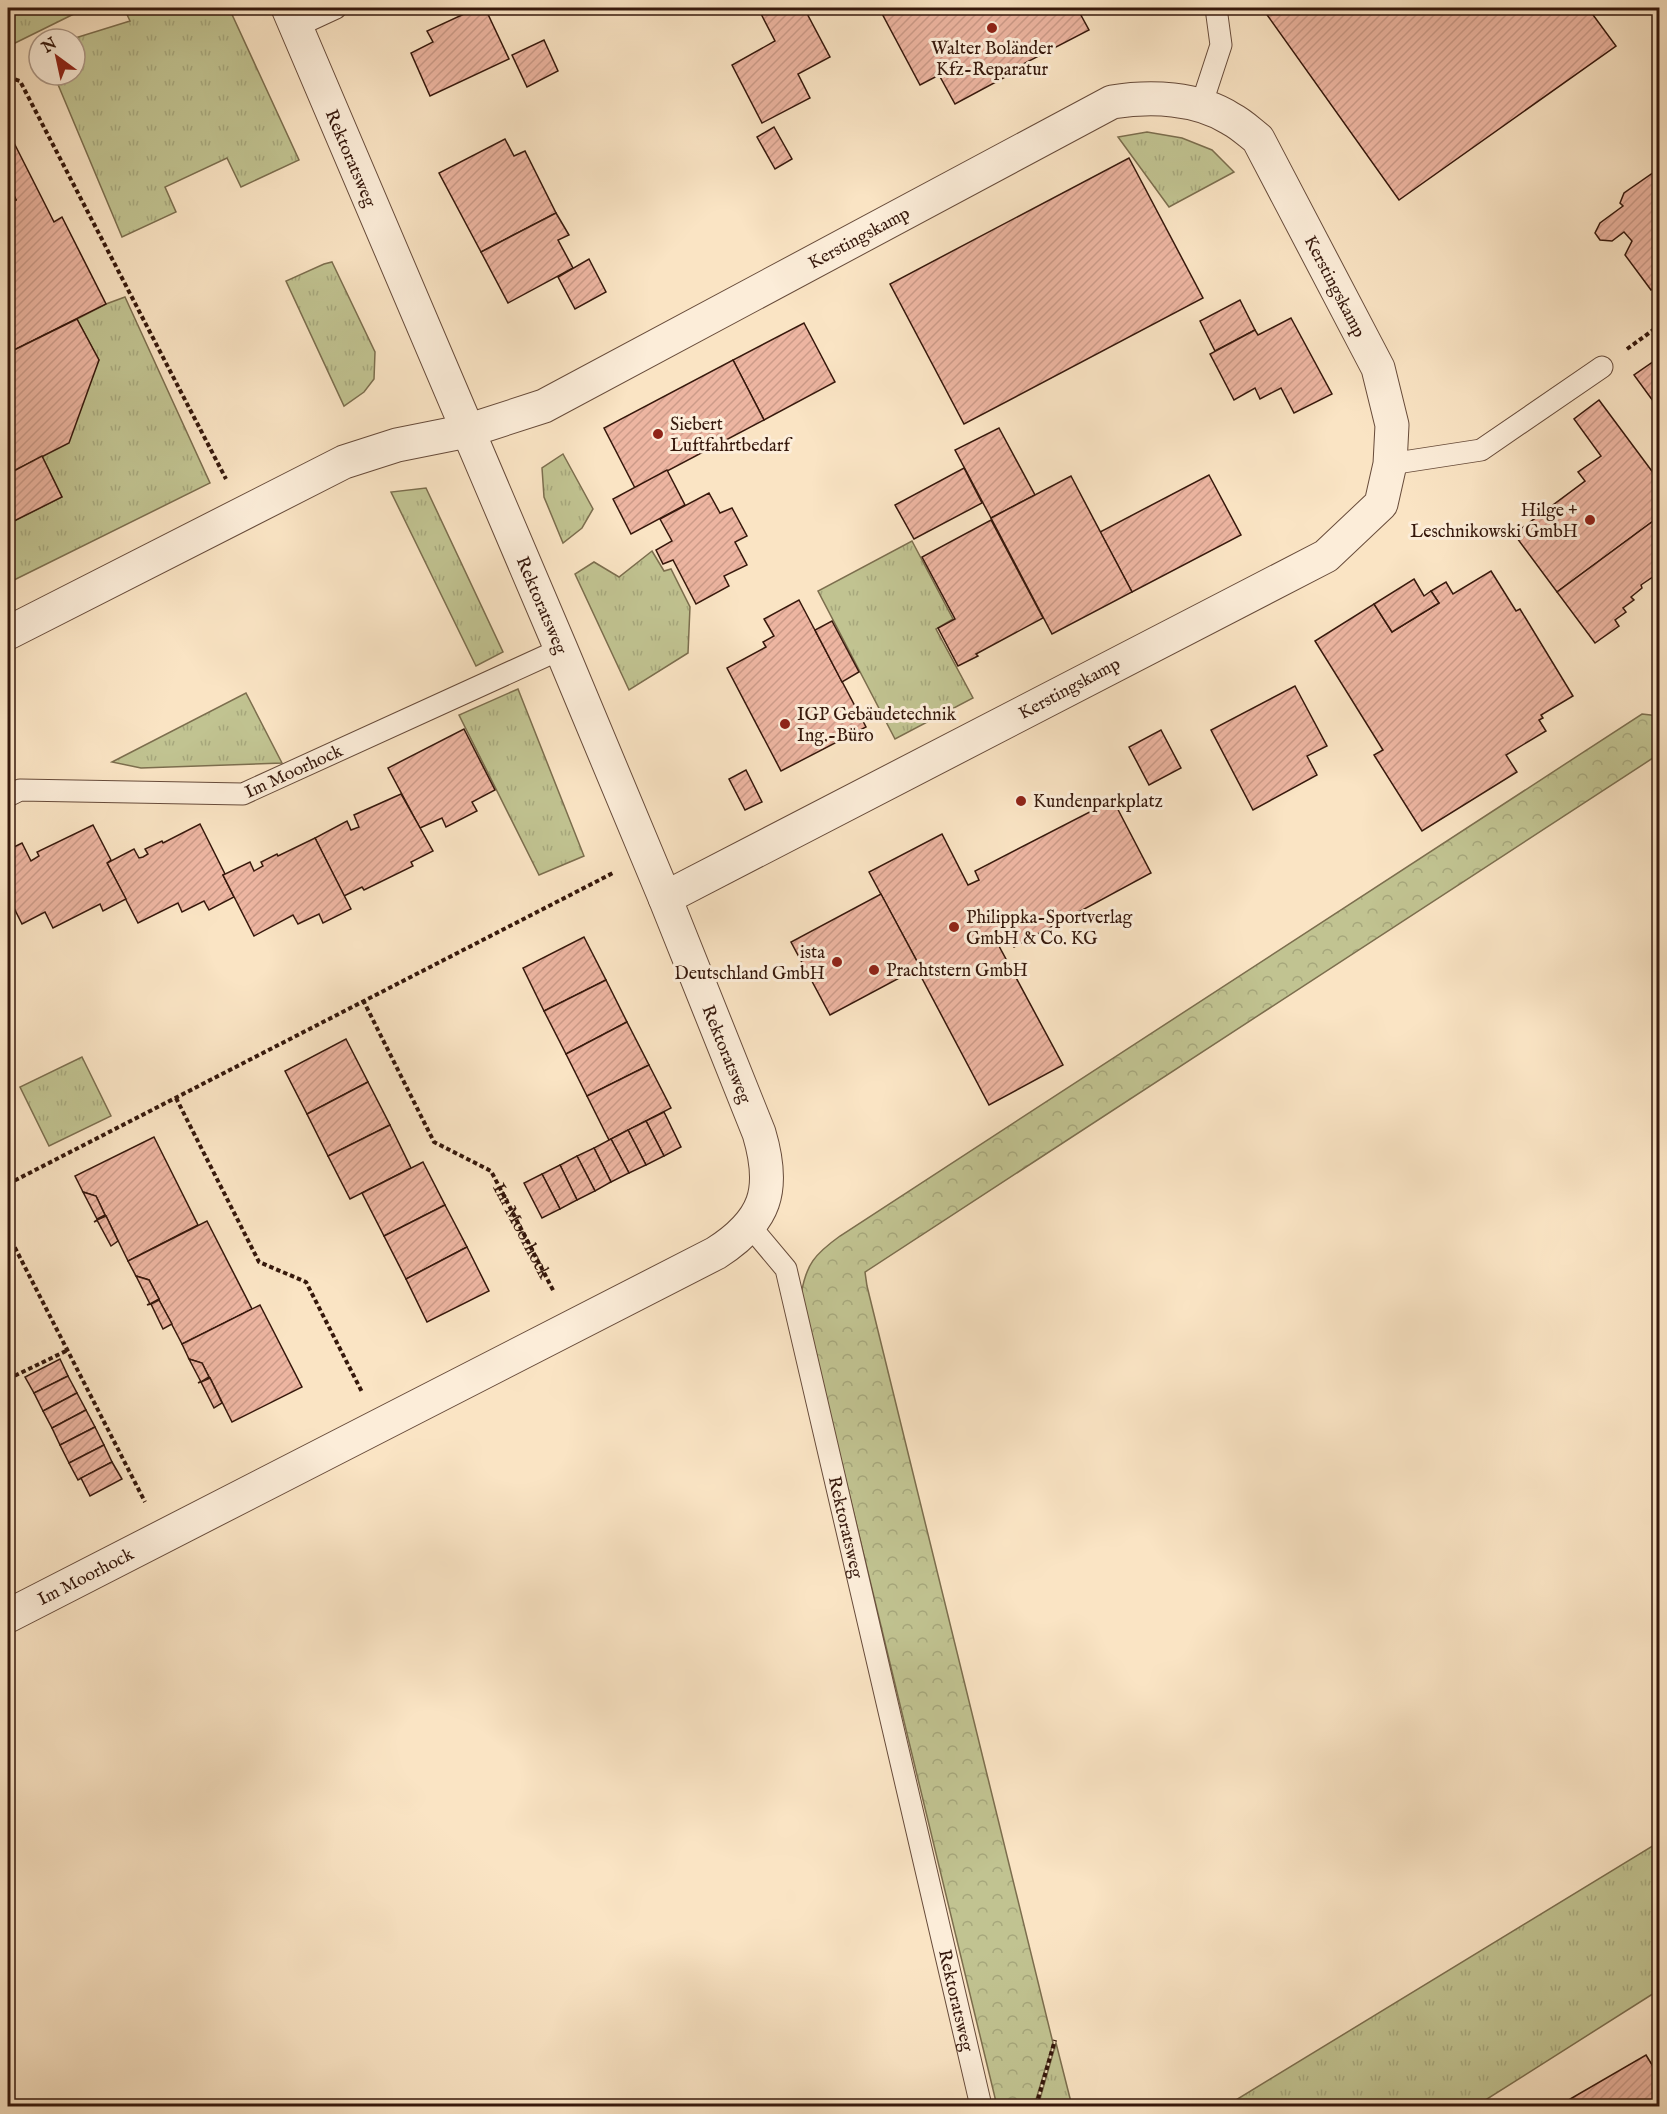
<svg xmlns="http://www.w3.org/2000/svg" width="1667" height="2114" font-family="'IM FELL English',serif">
	<defs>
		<pattern id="grass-tufts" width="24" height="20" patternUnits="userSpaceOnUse" patternTransform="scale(1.5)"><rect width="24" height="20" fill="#c1c391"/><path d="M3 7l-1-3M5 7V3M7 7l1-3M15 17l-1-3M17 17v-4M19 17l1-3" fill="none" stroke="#a6a77c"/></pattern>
		<pattern id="forest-crowns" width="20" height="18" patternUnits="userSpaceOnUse" patternTransform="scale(1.5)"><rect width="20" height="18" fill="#c1c391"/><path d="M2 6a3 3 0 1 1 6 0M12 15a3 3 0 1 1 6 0" fill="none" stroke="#a6a77c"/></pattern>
		<pattern id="building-hatch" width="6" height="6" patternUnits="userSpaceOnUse" patternTransform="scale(1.5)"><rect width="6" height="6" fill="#edb5a1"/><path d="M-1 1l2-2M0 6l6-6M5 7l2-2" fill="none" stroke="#cc9b89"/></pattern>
	</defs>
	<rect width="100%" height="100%" fill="#fae4c4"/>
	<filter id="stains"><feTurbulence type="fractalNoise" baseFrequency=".00333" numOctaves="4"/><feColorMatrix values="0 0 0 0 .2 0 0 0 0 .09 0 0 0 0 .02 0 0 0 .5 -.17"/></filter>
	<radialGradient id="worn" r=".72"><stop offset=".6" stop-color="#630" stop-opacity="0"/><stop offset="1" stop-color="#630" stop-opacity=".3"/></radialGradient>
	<!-- grass -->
	<g fill="url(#grass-tufts)" stroke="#7c6e4e" stroke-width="1.5">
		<polygon points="8,8 86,8 9,46 8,45"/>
		<polygon points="124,8 229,8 299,160 241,187 227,158 165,187 176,212 122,237 54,75 75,75 75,39 72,39 130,21"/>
		<polygon points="1147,132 1182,138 1212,150 1234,172 1169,207 1118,137"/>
		<polygon points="332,262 375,352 374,379 364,392 344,406 286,281 324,264"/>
		<polygon points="125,297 210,483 8,583 8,524 62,497 42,456 99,360 77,319 106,304"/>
		<polygon points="563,454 593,509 582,528 563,543 544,497 542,468"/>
		<polygon points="426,488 503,652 476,666 391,492"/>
		<polygon points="912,541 953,619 936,629 973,698 895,739 818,591"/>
		<polygon points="652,551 664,571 671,569 690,607 688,653 629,690 575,574 594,562 619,577"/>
		<polygon points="518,689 584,856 539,875 459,715"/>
		<polygon points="246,693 282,763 141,768 112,762"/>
		<polygon points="82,1057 111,1116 49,1146 20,1087"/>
		<polygon points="1659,1842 1659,1990 1476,2106 1226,2106"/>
		<polygon points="1056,2043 1072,2106 1038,2106"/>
	</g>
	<!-- forest -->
	<path fill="url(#forest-crowns)" stroke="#7c6e4e" stroke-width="1.5" d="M1642,714l17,2v34l-6,8 -788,514 2,14 186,757 -19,63h-37l-196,-811c5,-31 14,-41 39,-59z"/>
	<!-- building -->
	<g fill="url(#building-hatch)" stroke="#36180c" stroke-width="1.5">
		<polygon points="477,8 485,8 509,59 430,96 411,53 433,42 427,31"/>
		<polygon points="758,8 804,8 830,57 798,74 810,98 762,123 732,65 775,41"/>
		<polygon points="879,8 1077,8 1089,30 1023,64 1024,67 955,104 939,75 920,85"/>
		<polygon points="1272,8 1588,8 1616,46 1399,200 1265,12"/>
		<polygon points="544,40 558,71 527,87 512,55"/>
		<polygon points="774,127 792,159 775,169 757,137"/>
		<polygon points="8,131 54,222 62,217 106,304 10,352 8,346 8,204 16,200 8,183"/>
		<polygon points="505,139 514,156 525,151 556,213 481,252 439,173"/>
		<polygon points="1129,158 1203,298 964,424 890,284"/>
		<polygon points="1660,168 1660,285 1651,290 1625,255 1632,241 1624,232 1612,241 1600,240 1595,233 1600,223 1623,206 1620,203 1624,193"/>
		<polygon points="8,183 16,200 8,204"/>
		<polygon points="556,213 569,235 558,240 573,268 508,303 481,252"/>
		<polygon points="589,259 606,292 575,309 558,277"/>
		<polygon points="1240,300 1255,330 1215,351 1200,321"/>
		<polygon points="1291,318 1332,394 1294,413 1281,388 1260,399 1255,388 1234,400 1210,354 1255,330 1258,335"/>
		<polygon points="77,319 99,360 69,443 8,474 8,364 10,352"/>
		<polygon points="804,323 835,382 764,420 733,360"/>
		<polygon points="1660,357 1660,396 1653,401 1634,375"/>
		<polygon points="733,360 764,420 635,488 604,428"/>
		<polygon points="1599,400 1660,482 1660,516 1557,592 1514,534 1585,481 1578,472 1601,456 1574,419"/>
		<polygon points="999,428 1035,495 991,518 955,450"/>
		<polygon points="42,456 62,497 8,524 8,474"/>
		<polygon points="964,468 982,503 914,539 895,505"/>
		<polygon points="667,470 685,505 631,534 613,499"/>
		<polygon points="1209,475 1241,535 1132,592 1100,532"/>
		<polygon points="1071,476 1132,592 1052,634 991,518"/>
		<polygon points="709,493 720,513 732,508 747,536 735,542 747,565 724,576 729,586 696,604 673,560 663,564 656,550 672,541 660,519"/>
		<polygon points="1660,516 1660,565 1657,567 1660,572 1641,585 1642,588 1631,597 1634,600 1623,608 1626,612 1615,620 1619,626 1595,643 1557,592"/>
		<polygon points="991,520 1043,618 976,654 978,656 958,666 938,628 955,619 922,557"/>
		<polygon points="1491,571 1516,611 1520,609 1573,696 1541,715 1543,718 1539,720 1546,731 1506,755 1517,772 1422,831 1374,755 1383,750 1315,641 1374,604 1392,632 1439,603 1431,591 1446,582 1453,594"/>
		<polygon points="1414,579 1424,596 1431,591 1439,603 1392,632 1374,604"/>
		<polygon points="799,600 866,727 781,771 727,668 766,647 763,642 774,636 764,619"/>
		<polygon points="832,621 859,672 842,682 815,630"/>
		<polygon points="1295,686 1327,746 1307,756 1317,775 1253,810 1211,730"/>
		<polygon points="464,729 495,790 472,802 477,811 446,827 442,818 420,828 388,768"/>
		<polygon points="1161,730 1181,768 1149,785 1129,747"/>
		<polygon points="746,770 762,802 745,810 729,779"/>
		<polygon points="401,794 433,851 411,862 413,866 364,890 362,887 344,896 315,838 347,821 351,830 359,827 354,815"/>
		<polygon points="1113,800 1151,873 1014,947 1010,940 999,946 1063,1065 989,1105 917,969 920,967 869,872 942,834 968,885 979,880 975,871"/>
		<polygon points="200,824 225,874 223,875 234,897 209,910 204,901 182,912 178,903 138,923 107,863 134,849 139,858 143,857 148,854 145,849 162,841 163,843"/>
		<polygon points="93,825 111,860 107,863 126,899 103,911 100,904 53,928 45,912 22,924 8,896 8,850 22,843 31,861 39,856 37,852"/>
		<polygon points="315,838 351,909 323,923 319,914 298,924 293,915 254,936 223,875 250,862 254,871 263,866 261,862 277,854 278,856"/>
		<polygon points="881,894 920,967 830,1015 791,942"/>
		<polygon points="584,937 606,980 544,1011 523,968"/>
		<polygon points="606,980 627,1022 566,1054 544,1011"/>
		<polygon points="627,1022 649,1065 587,1096 566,1054"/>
		<polygon points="346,1039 368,1082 307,1114 285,1071"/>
		<polygon points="649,1065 671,1108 609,1140 587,1096"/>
		<polygon points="368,1082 390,1125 328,1156 307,1114"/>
		<polygon points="664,1112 681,1147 664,1156 646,1121"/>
		<polygon points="646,1121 664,1156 646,1165 628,1130"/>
		<polygon points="390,1125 411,1168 350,1199 328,1156"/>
		<polygon points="628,1130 646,1165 629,1173 611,1139"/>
		<polygon points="154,1137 198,1225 128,1261 106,1216 94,1222 105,1215 96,1196 83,1192 75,1176"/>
		<polygon points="611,1139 629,1173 611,1182 594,1148"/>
		<polygon points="594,1148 611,1182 595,1191 577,1156"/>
		<polygon points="577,1156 595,1191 577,1200 560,1165"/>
		<polygon points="423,1162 445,1205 384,1236 362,1193"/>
		<polygon points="560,1165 577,1200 560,1209 542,1174"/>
		<polygon points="542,1174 560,1209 542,1218 524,1183"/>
		<polygon points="83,1192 96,1196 105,1215 97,1219"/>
		<polygon points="445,1205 467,1247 406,1279 384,1236"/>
		<polygon points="106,1216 118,1241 111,1246 97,1220"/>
		<polygon points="207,1221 252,1309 182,1344 159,1300 151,1304 147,1305 159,1299 149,1280 136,1276 128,1261"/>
		<polygon points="467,1247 489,1291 427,1322 406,1279"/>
		<polygon points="136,1276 149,1280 159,1299 150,1304"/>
		<polygon points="159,1300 172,1324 163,1329 151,1304"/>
		<polygon points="260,1305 302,1387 232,1422 210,1378 198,1383 209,1377 202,1363 189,1359 182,1344"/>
		<polygon points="60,1359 68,1376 34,1393 25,1377"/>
		<polygon points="189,1359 202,1363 209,1377 201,1382"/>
		<polygon points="68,1376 77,1393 43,1411 34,1393"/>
		<polygon points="210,1378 222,1403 214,1408 201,1382"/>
		<polygon points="77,1393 86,1410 52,1428 43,1411"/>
		<polygon points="86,1410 95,1427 60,1445 52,1428"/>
		<polygon points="95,1427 104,1445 69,1463 60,1445"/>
		<polygon points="104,1445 112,1462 78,1480 69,1463"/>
		<polygon points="112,1462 122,1479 90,1496 81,1478"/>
		<polygon points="1646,2055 1660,2078 1660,2106 1558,2106"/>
	</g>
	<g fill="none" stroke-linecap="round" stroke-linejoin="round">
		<!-- lane casing -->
		<g stroke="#674b3a" stroke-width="23">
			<g id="lane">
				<polyline points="295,27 336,8"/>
				<polyline points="1201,106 1221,45 1216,8"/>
				<polyline points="1390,464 1481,450 1602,367"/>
				<path id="s2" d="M8,796l12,-6 223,4 318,-145"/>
				<path id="s3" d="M750,1226l36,43 195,837"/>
			</g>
		</g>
		<!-- street casing -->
		<g stroke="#674b3a" stroke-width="35">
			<g id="street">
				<path id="s4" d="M8,633l336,-171 53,-17 70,-14 77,-25 568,-304c38,-6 85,-5 119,17 10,5 18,13 27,20l120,229 14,57 -2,39 -9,40 -55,52 -661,342"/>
				<path id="s5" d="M8,1616l708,-363c50,-32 60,-63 43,-120l-94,-235 -104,-249 -273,-641"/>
			</g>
		</g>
		<!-- path -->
		<g stroke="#36180c" stroke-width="4" stroke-dasharray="4.5 3" stroke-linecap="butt">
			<polyline points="8,77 20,81 226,479"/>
			<polyline points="1627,349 1660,325"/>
			<path id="s1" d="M363,1000l71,142 57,29 63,121"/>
			<polyline points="176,1098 259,1262 306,1282 362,1392"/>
			<polyline points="8,1184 613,873"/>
			<polyline points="8,1234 145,1502"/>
			<polyline points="8,1379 66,1351"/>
			<polyline points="1036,2106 1055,2040"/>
		</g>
		<!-- lane -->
		<use href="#lane" stroke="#fcedd9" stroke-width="21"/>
		<!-- street -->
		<use href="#street" stroke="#fcedd9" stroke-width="33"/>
	</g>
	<!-- markers -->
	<g fill="#8f2418" stroke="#fcedd9" stroke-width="2">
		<circle cx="992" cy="28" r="6"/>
		<circle cx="658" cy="434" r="6"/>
		<circle cx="1590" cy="520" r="6"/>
		<circle cx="785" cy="724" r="6"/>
		<circle cx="1021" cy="801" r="6"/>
		<circle cx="954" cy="927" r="6"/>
		<circle cx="837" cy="962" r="6"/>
		<circle cx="874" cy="970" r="6"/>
	</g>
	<g text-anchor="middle" stroke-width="6" stroke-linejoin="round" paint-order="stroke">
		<!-- poi labels -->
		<g font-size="18" fill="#36180c" stroke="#fcedd9" text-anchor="start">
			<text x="992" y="54" text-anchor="middle">Walter Boländer<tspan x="992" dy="21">Kfz-Reparatur</tspan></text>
			<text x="670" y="430">Siebert<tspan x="670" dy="21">Luftfahrtbedarf</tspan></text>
			<text x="1578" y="516" text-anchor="end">Hilge +<tspan x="1578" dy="21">Leschnikowski GmbH</tspan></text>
			<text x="797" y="720">IGP Gebäudetechnik<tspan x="797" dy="21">Ing.-Büro</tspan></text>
			<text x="1033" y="807">Kundenparkplatz</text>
			<text x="966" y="923">Philippka-Sportverlag<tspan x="966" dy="21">GmbH &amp; Co. KG</tspan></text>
			<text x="825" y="958" text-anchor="end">ista<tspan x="825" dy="21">Deutschland GmbH</tspan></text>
			<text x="886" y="976">Prachtstern GmbH</text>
		</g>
		<!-- street labels -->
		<g font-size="18" fill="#36180c" stroke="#fcedd9">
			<text transform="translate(351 158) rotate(67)" y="6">Rektoratsweg</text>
			<text dy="6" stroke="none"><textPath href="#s4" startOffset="942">Kerstingskamp</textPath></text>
			<text dy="6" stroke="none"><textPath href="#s4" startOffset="1552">Kerstingskamp</textPath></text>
			<text transform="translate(542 605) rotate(67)" y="6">Rektoratsweg</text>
			<text transform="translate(1069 688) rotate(-28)" y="6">Kerstingskamp</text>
			<text dy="6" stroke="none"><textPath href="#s2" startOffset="292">Im Moorhock</textPath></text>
			<text transform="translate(727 1054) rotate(68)" y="6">Rektoratsweg</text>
			<text dy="6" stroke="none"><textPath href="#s1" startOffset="290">Im Moorhock</textPath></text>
			<text dy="6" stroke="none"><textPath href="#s3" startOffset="321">Rektoratsweg</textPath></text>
			<text dy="6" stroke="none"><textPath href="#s5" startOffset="87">Im Moorhock</textPath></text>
			<text dy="6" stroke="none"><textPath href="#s3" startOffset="807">Rektoratsweg</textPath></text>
		</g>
	</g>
	<!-- margin -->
	<rect width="1667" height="2114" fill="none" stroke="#fae4c4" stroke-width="30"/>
	<rect x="9" y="9" width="1649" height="2096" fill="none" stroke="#36180c" stroke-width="3"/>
	<rect x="15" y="15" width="1637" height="2084" fill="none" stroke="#36180c" stroke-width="1.5"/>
	<!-- north arrow -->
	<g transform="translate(57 57) rotate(327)"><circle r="28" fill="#fcedd9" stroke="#ad9887" stroke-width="1.5"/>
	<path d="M0-4.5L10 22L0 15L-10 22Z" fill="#8f2418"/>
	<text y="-9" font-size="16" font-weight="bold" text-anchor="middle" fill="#36180c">N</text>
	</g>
	<rect width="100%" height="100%" filter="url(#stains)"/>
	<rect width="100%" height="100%" fill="url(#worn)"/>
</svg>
